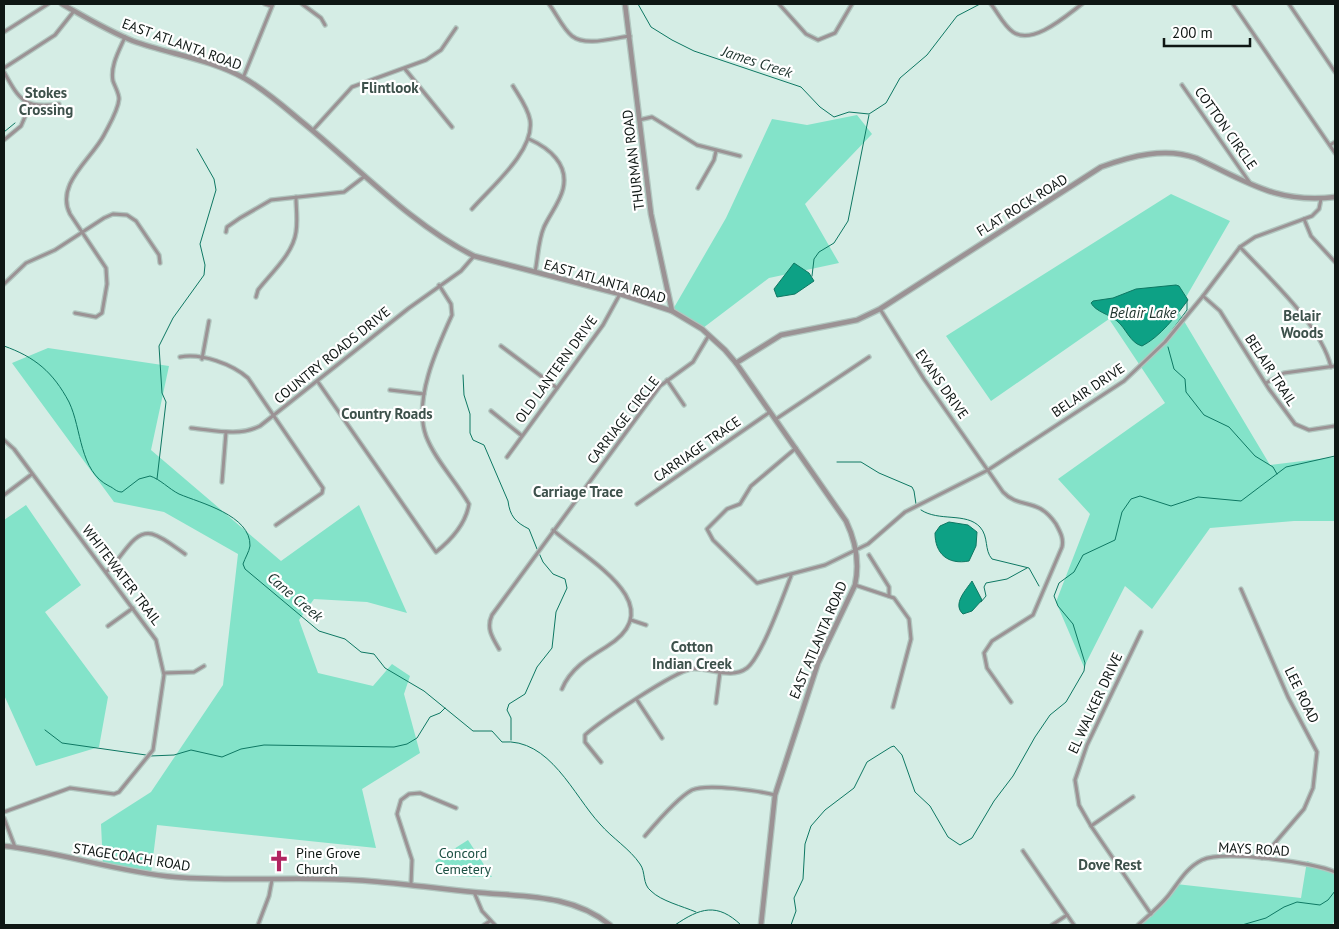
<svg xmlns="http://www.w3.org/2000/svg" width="1339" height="929" font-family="'PT Sans',sans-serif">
	<rect width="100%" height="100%" fill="#d5ede5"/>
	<!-- green -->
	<g fill="#83e3c9">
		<polygon points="857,115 872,134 805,204 839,263 769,278 703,328 672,311 726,218 772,119 807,125"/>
		<polygon points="1171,194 1230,221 1178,311 1270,465 1335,457 1335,521 1294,521 1210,528 1152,609 1125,586 1084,667 1056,602 1090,514 1058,479 1165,403 1109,319 991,401 946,336"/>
		<polygon points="48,348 169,366 151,450 281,561 359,505 407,613 367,602 314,599 299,620 318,673 373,686 392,664 410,676 404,694 420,753 362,789 376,848 157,825 151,874 103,866 101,824 151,792 223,685 238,554 164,512 114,502 12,363"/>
		<polygon points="26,505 81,585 45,612 108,697 99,747 36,766 4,695 4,520"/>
		<polygon points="468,840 492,877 445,876 435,861"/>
		<polygon points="1307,861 1335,871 1335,920 1332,925 1136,925 1162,903 1176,884 1301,898"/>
	</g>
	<!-- water -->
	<g fill="#0da185" stroke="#0e7863">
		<polygon points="794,263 809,273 814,281 795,294 777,297 774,289"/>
		<path d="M1176,285l3,1 9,14c-12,16 -28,37 -46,46 -12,-3 -16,-18 -25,-25 -8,-7 -21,-9 -26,-18l2,-2 20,-3 23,-9z"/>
		<path d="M949,522l19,3 9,7 -1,14 -7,15c-21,4 -34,-7 -34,-28l5,-7z"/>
		<path d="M972,581l10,19 -10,11 -9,3c-11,-10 3,-24 9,-33z"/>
	</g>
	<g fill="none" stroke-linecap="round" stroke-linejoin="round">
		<!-- stream -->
		<g stroke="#0e7863" stroke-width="1">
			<polyline points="638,4 651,27 672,40 694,51 801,87 820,107 834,117 849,112 869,114 886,103 900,78 927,55 957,16 980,4"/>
			<polyline points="4,132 15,123"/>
			<polyline points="812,276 814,259 819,252 834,243 848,221 869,115"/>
			<polyline points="1167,337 1187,310 1187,301"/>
			<path d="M4,346c31,11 49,26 65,56 13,27 10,69 40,84 5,2 7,6 13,6l17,-13 11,-3c10,3 19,13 29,18 21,9 72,21 71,52 -1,6 -5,12 -7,18l2,5 74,62 26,8 16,13 13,2 11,14 39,23 49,40h19l10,11c48,-4 71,53 98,82 12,14 30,25 40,40 6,8 2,20 11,27 10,10 31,15 45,21"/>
			<polyline points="1168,347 1174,369 1185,379 1186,392 1204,415 1229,427 1255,456 1273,467 1277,474"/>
			<path d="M463,375l1,20 6,19v19l3,7 11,5 24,56c2,15 7,21 21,28l8,20"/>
			<polyline points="837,462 861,462 879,473 912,487 914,491 916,504"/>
			<polyline points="157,479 166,402 162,393 159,346 173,318 204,275 205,265 200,244 216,190 214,179 197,149"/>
			<path d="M921,510c18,12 45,2 59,17 9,10 4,23 12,32l37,9 10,18"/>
			<polyline points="981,602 986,596 984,587 986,583 1007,579 1027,568"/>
			<polyline points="45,730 62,743 146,755"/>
			<polyline points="511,740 511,718 507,710 509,704 525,694 537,667 552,648 556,612 567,588 565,579 553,574 543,562 539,553"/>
			<polyline points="150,756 174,755 191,750 222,757 241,749 264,745 394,747 407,744 417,738 430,717 440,713 445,708"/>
			<path d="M675,925c25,-17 42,-23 66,0"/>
			<polyline points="791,925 796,911 794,898 803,879 805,844 811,826 825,810 854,788 867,762 891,747 894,746 902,755 915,792 930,806 948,837 960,845 972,838 994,801 1013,776 1035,737 1050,715 1066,702 1084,671 1085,663 1073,624 1058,606 1054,596 1059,583 1074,572 1083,555 1115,540 1122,512 1131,499 1140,496 1171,506 1198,497 1241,501 1286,467 1335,456"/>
			<polyline points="1242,925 1266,918 1284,907 1297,902 1320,905 1328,900 1335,891"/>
		</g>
		<!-- minor casing -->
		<g stroke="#b1c6bf" stroke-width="5.5">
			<g id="minor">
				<polyline points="265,4 271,6"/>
				<polyline points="302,4 321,18 325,25"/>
				<path d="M549,4c7,9 14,25 23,32 14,11 41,2 58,0"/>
				<polyline points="779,4 806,34 818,40 835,33 852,4"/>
				<path d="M991,4c7,9 13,22 22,28 20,14 54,-17 69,-28"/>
				<polyline points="1233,4 1335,153"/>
				<polyline points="1289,4 1335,72"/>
				<polyline points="4,32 48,4"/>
				<polyline points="4,68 55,35 74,11"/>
				<polyline points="405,69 452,127"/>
				<path d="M4,72c16,29 21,37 55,32"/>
				<polyline points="243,78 273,4"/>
				<polyline points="1182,85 1250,183"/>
				<polyline points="639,120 652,117 697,145 740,156"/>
				<polyline points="313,130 352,87 426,60 441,50 456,28"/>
				<path d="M529,139c20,9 40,25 34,50 -3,13 -13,25 -19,38 -6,14 -6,31 -9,45"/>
				<polyline points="4,140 21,126 30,105"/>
				<polyline points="1330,145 1335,142"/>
				<polyline points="698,188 714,160 716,151"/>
				<path d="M472,209c19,-22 63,-58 58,-89 -2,-12 -11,-24 -17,-34"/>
				<polyline points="1304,219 1311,236 1335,262"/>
				<polyline points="226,232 227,227 240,218 271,200 344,192 365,176"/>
				<path d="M1240,247c29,31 81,78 91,120"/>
				<polyline points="4,284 26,263 55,250 104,218 113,214 127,215 136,221 159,255 160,263"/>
				<polyline points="1203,296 1220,311 1269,389 1295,424 1309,430 1335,426"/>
				<path d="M256,297l2,-7c13,-17 35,-36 38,-58 2,-12 0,-24 0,-35"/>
				<path d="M880,309l44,70 79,113c17,18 34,4 53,32 4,8 8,14 6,23l-29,68 -41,26 -8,12 3,15 24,34"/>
				<path d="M75,313l21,4 6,-4 5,-29 -1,-16 -36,-54c-15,-30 21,-54 34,-79 5,-10 14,-24 15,-36 0,-6 -4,-12 -6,-18 -3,-15 6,-30 12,-44"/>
				<polyline points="501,346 557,388"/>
				<path d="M180,357c22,-4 52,7 68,21l75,110 -1,5 -46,32"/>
				<polyline points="202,359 209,321"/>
				<polyline points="667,380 684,405"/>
				<path d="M318,382l118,170c15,-12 30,-29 33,-48 -13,-23 -34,-44 -43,-68 -13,-36 11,-88 26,-121l-1,-11 -12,-19"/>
				<polyline points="1266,383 1284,373 1335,366"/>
				<polyline points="390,390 424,394"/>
				<polyline points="491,411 521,435"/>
				<polyline points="776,419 869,357"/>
				<path d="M191,428c23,2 47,9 69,-2l149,-118 52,-37 13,-15"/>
				<polyline points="4,440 14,449 156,640 164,675 153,750 119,792 114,794 70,788 4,812"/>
				<polyline points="796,448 751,486 740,504 727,509 707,529 713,540 757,583 825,565 868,544 905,512 988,470 1124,381 1165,342 1203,296 1240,247 1255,237 1312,216 1319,209 1321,199"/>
				<polyline points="507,457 603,325 620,294"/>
				<polyline points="222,482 226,432"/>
				<polyline points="4,495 32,474"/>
				<polyline points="637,504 770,412"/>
				<path d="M553,530c31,28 122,75 53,117 -18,11 -36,22 -44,42"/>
				<polyline points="869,555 889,587 889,596"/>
				<path d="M106,572c14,-9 26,-43 46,-38 11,3 23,13 33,20"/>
				<polyline points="855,585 894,598 909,619 911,639 893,707"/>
				<polyline points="1241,589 1288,697 1317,752 1313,788 1304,809 1262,858"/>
				<polyline points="631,620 646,625"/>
				<polyline points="108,626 133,608"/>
				<polyline points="1141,632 1087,745 1075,780 1079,805 1091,826 1151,914"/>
				<path d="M499,649c-7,-12 -13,-21 -7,-34l168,-229 33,-24 16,-27"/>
				<polyline points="164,673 194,672 204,666"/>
				<polyline points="637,700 662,738"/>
				<polyline points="716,703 720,672"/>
				<path d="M601,762l-16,-20v-7c14,-13 89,-63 106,-66 18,-2 40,11 56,-1 15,-12 36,-72 44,-92"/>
				<polyline points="4,818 15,847"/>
				<polyline points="1091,826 1133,797"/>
				<path d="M645,836c11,-13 32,-38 47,-46 15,-7 67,1 83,5"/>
				<polyline points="1023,851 1074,925"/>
				<polyline points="411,884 412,860 397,814 401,800 409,794 420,793 456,808"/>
				<polyline points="474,892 482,911 495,925"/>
				<polyline points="258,925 269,896 272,880"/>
				<polyline points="484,925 490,921"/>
				<polyline points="1052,925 1067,915"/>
				<path d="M1138,925c10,-9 21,-18 30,-29 11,-14 18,-28 34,-36 21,-10 112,2 133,12"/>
			</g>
		</g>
		<!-- tertiary casing -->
		<g stroke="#b1c6bf" stroke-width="7">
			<g id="tertiary">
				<path d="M62,4c23,13 46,27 71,37 36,13 77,18 111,37 21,12 39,28 57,43 56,45 109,103 173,135l146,38 52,17 30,18 23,21 11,13 110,158c10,21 14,41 9,64l-37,78 -43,132 -14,130"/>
				<polyline points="625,4 651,214 672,311"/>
				<path d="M736,363l45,-28 76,-15 23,-11 221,-142c30,-11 64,-20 95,-9 50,23 80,46 139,39"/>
				<path d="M4,846c57,6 113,26 171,31 49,4 98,1 147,2 51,0 101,8 151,13 47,5 98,1 137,33"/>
			</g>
		</g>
		<!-- minor -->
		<use href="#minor" stroke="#9b9294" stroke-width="3"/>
		<!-- tertiary -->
		<use href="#tertiary" stroke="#9b9294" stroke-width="4.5"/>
	</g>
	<!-- icons -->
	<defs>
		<g id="church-bare" transform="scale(1.725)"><path d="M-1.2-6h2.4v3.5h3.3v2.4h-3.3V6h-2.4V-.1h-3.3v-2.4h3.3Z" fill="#b12561" stroke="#fff" stroke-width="2.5" paint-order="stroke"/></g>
	</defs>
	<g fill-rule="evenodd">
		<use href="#church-bare" x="279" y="861"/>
	</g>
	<g text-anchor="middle" stroke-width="4.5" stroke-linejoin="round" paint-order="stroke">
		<!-- street labels -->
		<g font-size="14" fill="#0f1714" stroke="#fff">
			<text transform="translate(182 44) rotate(20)" y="5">EAST ATLANTA ROAD</text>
			<text transform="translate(1226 128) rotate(55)" y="5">COTTON CIRCLE</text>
			<text transform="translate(633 160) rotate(-97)" y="5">THURMAN ROAD</text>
			<text transform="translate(1022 205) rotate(-32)" y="5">FLAT ROCK ROAD</text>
			<text transform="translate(605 281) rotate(16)" y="5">EAST ATLANTA ROAD</text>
			<text transform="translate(332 355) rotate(-39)" y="5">COUNTRY ROADS DRIVE</text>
			<text transform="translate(556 369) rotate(-54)" y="5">OLD LANTERN DRIVE</text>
			<text transform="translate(1271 370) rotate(57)" y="5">BELAIR TRAIL</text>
			<text transform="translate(942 384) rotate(55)" y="5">EVANS DRIVE</text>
			<text transform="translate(1088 390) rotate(-34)" y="5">BELAIR DRIVE</text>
			<text transform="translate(623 420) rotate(-52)" y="5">CARRIAGE CIRCLE</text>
			<text transform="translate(697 449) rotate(-35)" y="5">CARRIAGE TRACE</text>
			<text transform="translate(122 575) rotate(53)" y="5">WHITEWATER TRAIL</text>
			<text transform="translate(818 640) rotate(-67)" y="5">EAST ATLANTA ROAD</text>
			<text transform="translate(1302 695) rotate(64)" y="5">LEE ROAD</text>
			<text transform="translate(1095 703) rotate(-65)" y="5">EL WALKER DRIVE</text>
			<text transform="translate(1254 849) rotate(3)" y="5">MAYS ROAD</text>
			<text transform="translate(132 857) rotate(9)" y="5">STAGECOACH ROAD</text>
		</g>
		<!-- poi labels -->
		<g font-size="14" fill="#0f1714" stroke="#fff" text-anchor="start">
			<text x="296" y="858">Pine Grove<tspan x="296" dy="16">Church</tspan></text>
		</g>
		<!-- park labels -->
		<g font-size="14" fill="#1d5144" stroke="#fff">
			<text x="463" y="858">Concord<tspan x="463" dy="16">Cemetery</tspan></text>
		</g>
		<!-- water labels -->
		<g font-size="15" font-style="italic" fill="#1e332d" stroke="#fff">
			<text transform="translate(757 62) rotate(18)" y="5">James Creek</text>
			<text x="1143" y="318">Belair Lake</text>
			<text transform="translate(295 597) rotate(40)" y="5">Cane Creek</text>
		</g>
		<!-- neighbourhood labels -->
		<g font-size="15" font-weight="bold" fill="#3d514b" stroke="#fff">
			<text x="390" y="93">Flintlook</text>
			<text x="46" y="98">Stokes<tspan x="46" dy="17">Crossing</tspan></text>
			<text x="1302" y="321">Belair<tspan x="1302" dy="17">Woods</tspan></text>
			<text x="387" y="419">Country Roads</text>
			<text x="578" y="497">Carriage Trace</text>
			<text x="692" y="652">Cotton<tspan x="692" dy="17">Indian Creek</tspan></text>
			<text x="1110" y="870">Dove Rest</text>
		</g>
	</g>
	<!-- border -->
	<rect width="1339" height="929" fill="none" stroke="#0f1714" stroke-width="10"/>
	<!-- scale -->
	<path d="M1164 38v8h86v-8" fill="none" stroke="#0f1714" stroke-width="2.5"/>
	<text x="1172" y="38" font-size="15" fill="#0f1714" stroke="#ffffff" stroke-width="4" paint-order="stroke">200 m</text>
</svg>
